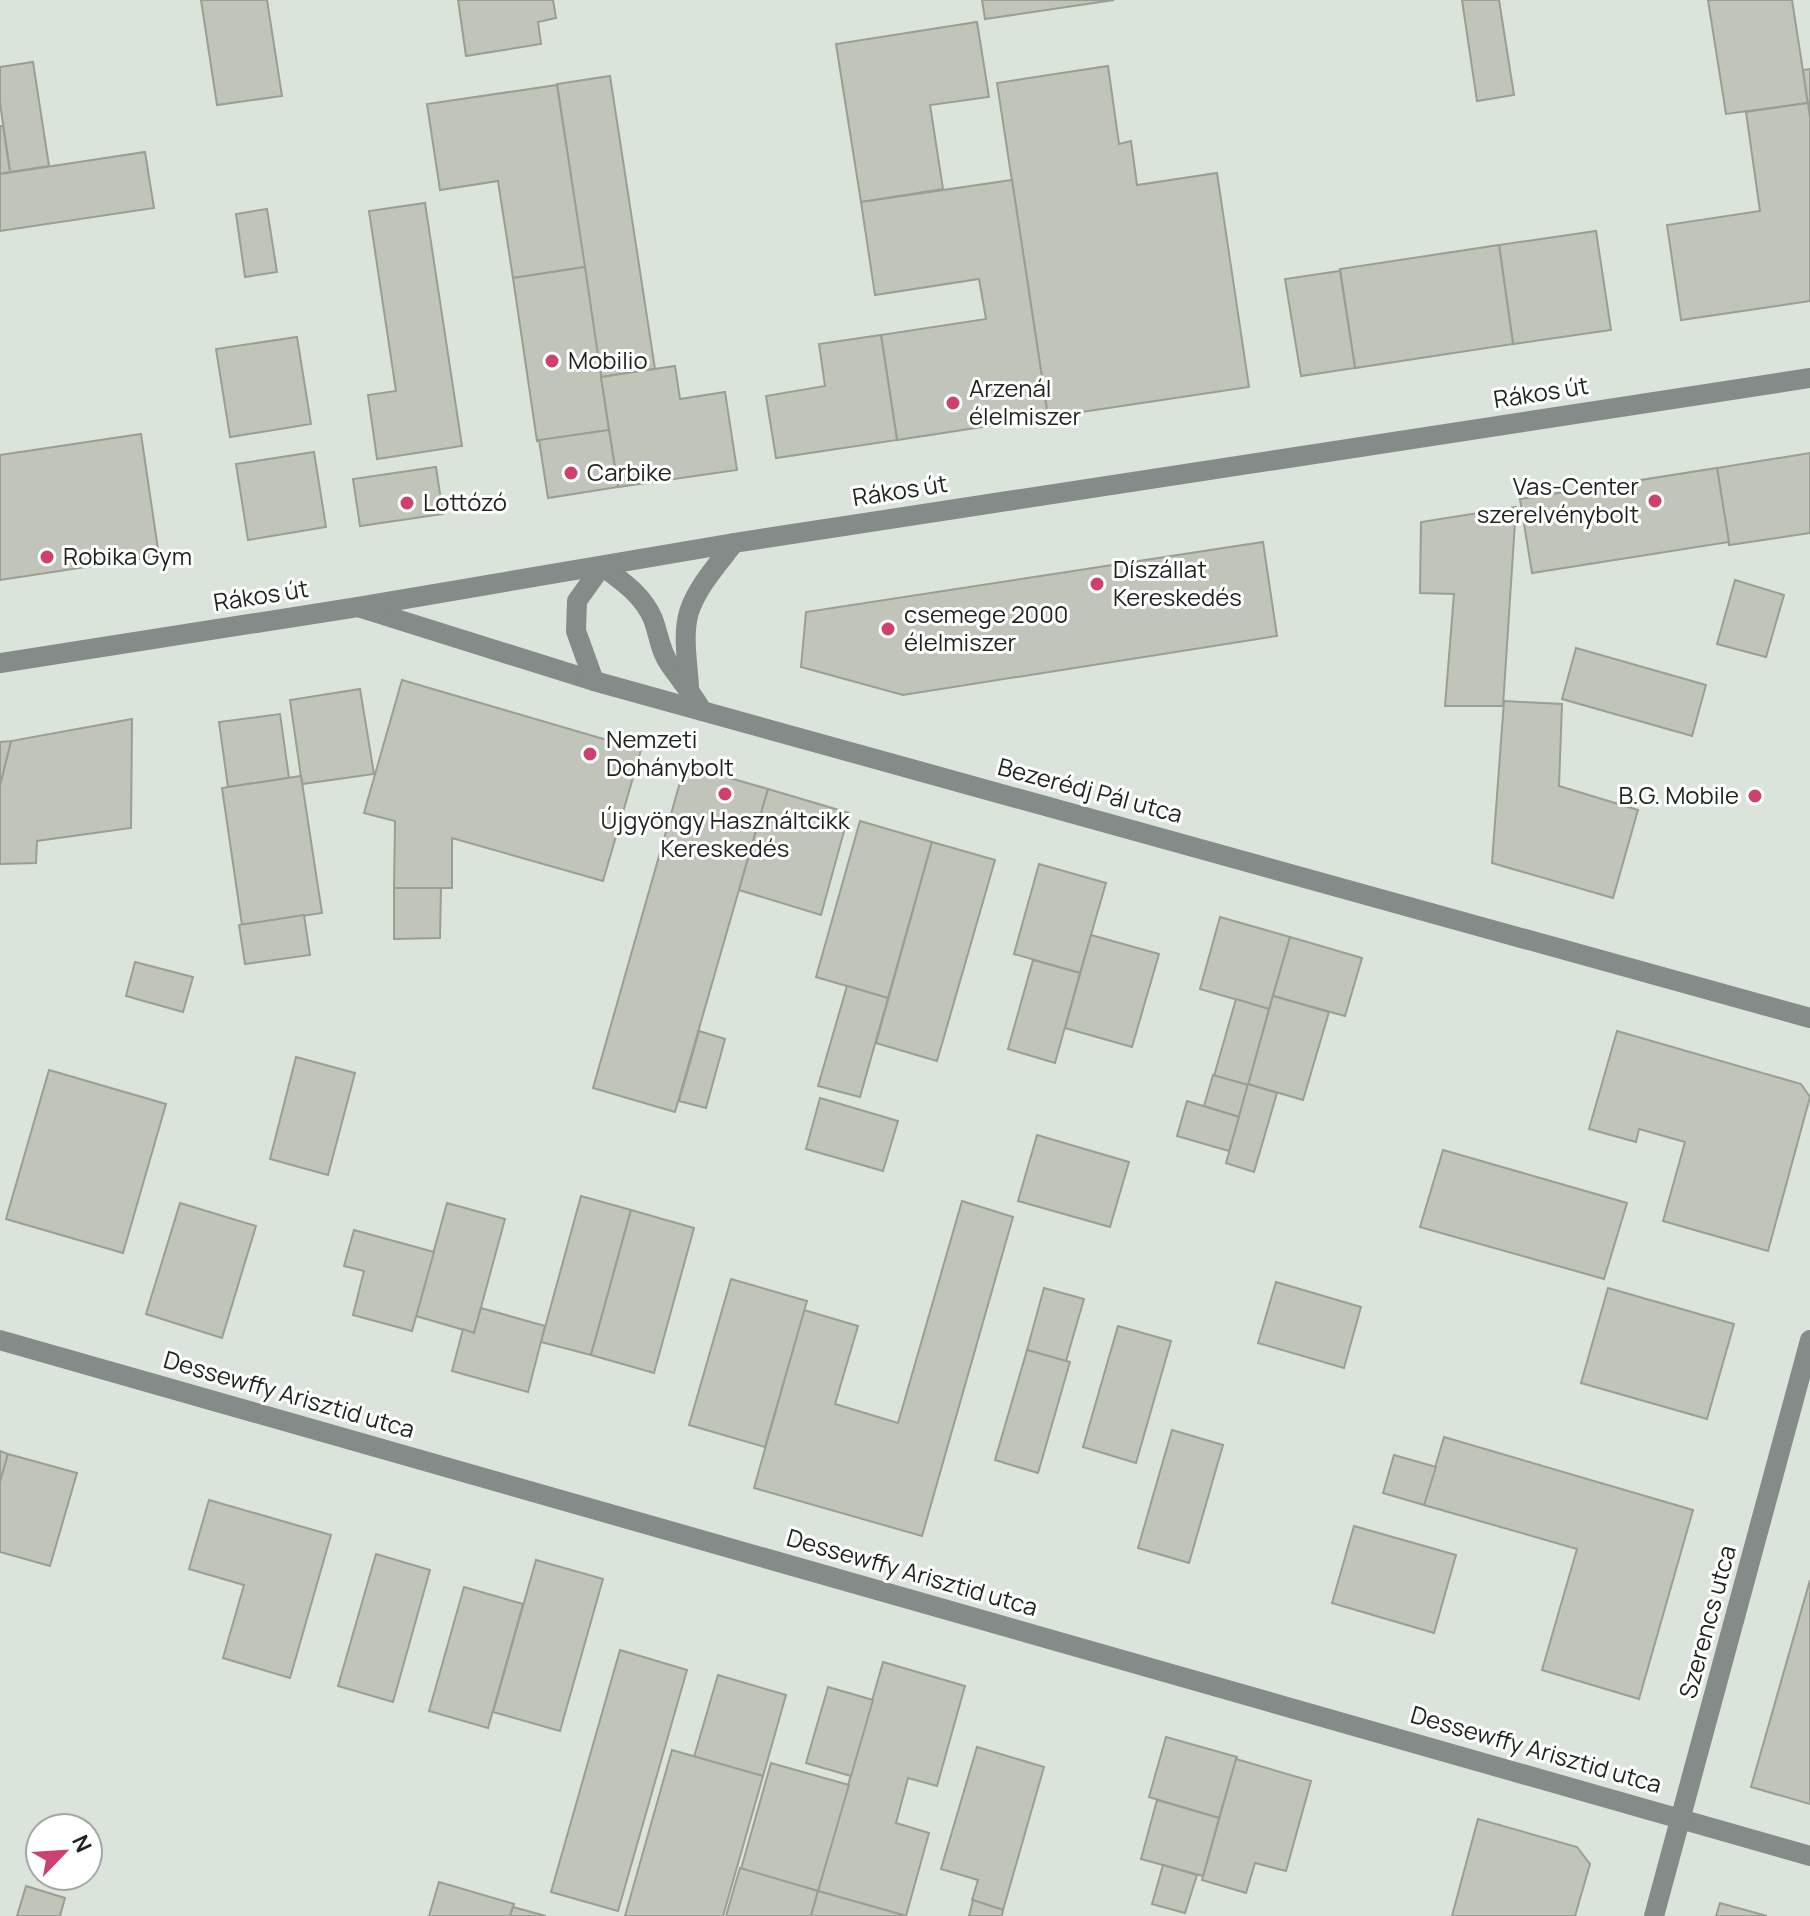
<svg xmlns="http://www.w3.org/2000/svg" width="1810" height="1916" font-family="Manrope,sans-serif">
	<rect width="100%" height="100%" fill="#dae4da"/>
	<!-- building -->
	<g fill="#c1c4b8" stroke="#9b9e92" stroke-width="2">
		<polygon points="201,0 267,0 282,96 217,105"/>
		<polygon points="458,0 553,0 556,18 538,22 541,44 466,56"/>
		<polygon points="982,0 1114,0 985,19"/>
		<polygon points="1462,0 1499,0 1514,95 1477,101"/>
		<polygon points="1708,0 1792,0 1808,103 1726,114"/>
		<polygon points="977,22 989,97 930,105 943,189 861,202 836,44"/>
		<polygon points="33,62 49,166 10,172 0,103 0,67"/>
		<polygon points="1108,66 1119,144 1131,141 1137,185 1217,173 1249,387 1048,417 997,83"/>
		<polygon points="1810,69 1810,118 1803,70"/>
		<polygon points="610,76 655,369 601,377 557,84"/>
		<polygon points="557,85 585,267 513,278 498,181 440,190 427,104"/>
		<polygon points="1808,103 1810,118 1810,301 1681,320 1667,225 1760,211 1746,112"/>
		<polygon points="0,126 3,126 10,172 0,174"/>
		<polygon points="145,152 154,208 0,231 0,174"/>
		<polygon points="1012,180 1048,417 897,440 881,335 986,319 979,279 875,295 861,202"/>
		<polygon points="425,203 462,446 377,459 368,395 396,391 369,211"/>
		<polygon points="267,209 277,272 245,277 236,214"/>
		<polygon points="1596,231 1611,330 1513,344 1499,245"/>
		<polygon points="1499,245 1513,344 1355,368 1340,269"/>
		<polygon points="585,267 609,430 537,441 513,278"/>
		<polygon points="1340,271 1355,368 1301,376 1285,279"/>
		<polygon points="881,335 897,440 776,458 766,396 825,386 819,344"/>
		<polygon points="297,337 311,424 230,437 216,349"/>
		<polygon points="675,366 680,399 725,392 737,470 618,487 601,377"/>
		<polygon points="609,430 618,487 548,498 539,440"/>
		<polygon points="141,434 159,556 0,580 0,455"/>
		<polygon points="314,452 326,527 248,540 236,464"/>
		<polygon points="1810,453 1810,533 1729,545 1717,468"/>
		<polygon points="436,467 443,514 360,526 353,479"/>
		<polygon points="1717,468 1729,542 1532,573 1520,499"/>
		<polygon points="1516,507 1503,706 1445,706 1454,594 1420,593 1421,522"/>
		<polygon points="1263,542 1277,636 903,695 801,667 806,612"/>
		<polygon points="1735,580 1784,595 1766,657 1717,644"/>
		<polygon points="1576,648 1706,685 1692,736 1562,699"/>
		<polygon points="402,680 641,750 603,881 452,838 452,888 394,888 395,821 364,813"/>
		<polygon points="360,689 374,774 302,784 290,700"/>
		<polygon points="1504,701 1562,704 1559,786 1638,810 1613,898 1492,863"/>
		<polygon points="280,714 289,778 228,787 219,722"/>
		<polygon points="132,719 131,828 37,841 36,863 0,864 0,785 11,741"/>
		<polygon points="11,741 0,785 0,742"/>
		<polygon points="685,765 768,789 675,1112 593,1088"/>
		<polygon points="301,776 322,913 242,925 222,788"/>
		<polygon points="768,789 849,813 821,915 739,890"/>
		<polygon points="860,821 932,842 888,998 816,977"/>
		<polygon points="932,842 995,860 937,1061 876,1043"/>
		<polygon points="1039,864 1106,883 1080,973 1014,954"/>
		<polygon points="394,888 441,888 440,938 394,939"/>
		<polygon points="304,915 310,955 245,964 239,925"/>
		<polygon points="1220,917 1290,937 1269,1009 1200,989"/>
		<polygon points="1091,935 1159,954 1132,1047 1065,1028"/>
		<polygon points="1290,937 1362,958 1345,1016 1273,996"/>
		<polygon points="1033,960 1080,973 1055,1063 1008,1049"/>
		<polygon points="135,962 193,977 183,1012 126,996"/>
		<polygon points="847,986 888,998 860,1097 818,1086"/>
		<polygon points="1273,996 1329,1012 1303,1100 1248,1084"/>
		<polygon points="1236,999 1269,1009 1248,1085 1214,1076"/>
		<polygon points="699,1031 725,1039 706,1108 679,1101"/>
		<polygon points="1617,1031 1801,1084 1810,1097 1768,1251 1663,1221 1685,1142 1639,1129 1636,1142 1589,1129"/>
		<polygon points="296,1057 355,1073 328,1175 270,1159"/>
		<polygon points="49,1070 166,1104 123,1253 6,1219"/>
		<polygon points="1213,1075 1248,1085 1239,1117 1204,1106"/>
		<polygon points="1248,1084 1277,1093 1254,1172 1226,1163"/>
		<polygon points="820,1098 898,1121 883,1171 806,1149"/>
		<polygon points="1187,1101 1239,1117 1229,1151 1177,1136"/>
		<polygon points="1037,1135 1129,1162 1110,1227 1018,1201"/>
		<polygon points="1443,1150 1627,1203 1604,1279 1420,1227"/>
		<polygon points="581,1196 631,1210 591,1355 541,1342"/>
		<polygon points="962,1201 1013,1217 922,1536 754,1488 804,1310 858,1326 835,1404 898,1423"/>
		<polygon points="180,1203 256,1226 222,1338 146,1314"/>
		<polygon points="447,1203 505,1219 474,1333 416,1316"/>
		<polygon points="631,1210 694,1228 654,1373 591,1355"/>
		<polygon points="354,1230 434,1252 412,1331 353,1315 364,1271 344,1266"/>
		<polygon points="731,1279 807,1301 765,1447 689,1425"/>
		<polygon points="1276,1282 1361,1307 1344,1368 1258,1343"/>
		<polygon points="1044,1288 1084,1299 1066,1361 1027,1350"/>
		<polygon points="1608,1288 1734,1324 1707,1419 1581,1383"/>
		<polygon points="481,1308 545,1326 528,1392 452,1371 463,1329 474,1333"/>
		<polygon points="1118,1326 1171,1341 1136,1463 1083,1447"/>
		<polygon points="1027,1350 1070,1362 1038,1473 995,1460"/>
		<polygon points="1172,1430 1223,1445 1189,1563 1138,1548"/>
		<polygon points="1444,1437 1693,1510 1639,1699 1542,1670 1577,1549 1424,1505"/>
		<polygon points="0,1451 8,1454 0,1482"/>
		<polygon points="8,1454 77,1473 50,1566 0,1552 0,1482"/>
		<polygon points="1394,1455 1436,1467 1424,1505 1383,1493"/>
		<polygon points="209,1500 331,1535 290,1678 223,1658 244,1585 189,1569"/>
		<polygon points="1354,1526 1456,1555 1434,1633 1332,1603"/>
		<polygon points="376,1554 430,1570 393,1702 338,1686"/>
		<polygon points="536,1560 603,1579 560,1731 493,1712"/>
		<polygon points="1810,1580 1810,1804 1751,1787"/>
		<polygon points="464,1587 523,1604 488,1728 429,1711"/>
		<polygon points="620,1650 687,1670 618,1911 551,1892"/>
		<polygon points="883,1662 965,1686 937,1786 908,1778 896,1823 929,1833 906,1916 818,1891"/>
		<polygon points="718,1675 786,1695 763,1776 694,1757"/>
		<polygon points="828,1687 873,1700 851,1776 806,1763"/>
		<polygon points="1166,1737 1237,1757 1219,1818 1149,1797"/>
		<polygon points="977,1747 1044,1767 1003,1910 972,1900 978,1880 941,1869"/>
		<polygon points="672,1750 763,1776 723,1916 625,1916"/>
		<polygon points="1236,1759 1311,1781 1286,1871 1255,1863 1246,1893 1202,1880"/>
		<polygon points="771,1763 849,1785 818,1891 741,1869"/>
		<polygon points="1157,1800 1219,1818 1203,1876 1141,1859"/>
		<polygon points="1478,1819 1577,1847 1590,1864 1575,1916 1452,1916"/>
		<polygon points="1163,1865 1197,1875 1185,1913 1152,1904"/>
		<polygon points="740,1868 818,1891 811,1916 726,1916"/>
		<polygon points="439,1882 514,1904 510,1916 429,1916"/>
		<polygon points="26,1886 65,1898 60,1916 17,1916"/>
		<polygon points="818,1891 903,1915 903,1916 811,1916"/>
		<polygon points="973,1900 1003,1910 1002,1916 969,1916"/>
		<polygon points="1720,1903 1767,1916 1716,1916"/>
		<polygon points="513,1907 546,1916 510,1916"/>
	</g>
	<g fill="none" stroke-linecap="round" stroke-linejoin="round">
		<!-- minor -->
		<g stroke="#858b89" stroke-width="20">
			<polyline points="358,607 594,681 1810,1018"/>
			<polyline points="0,1340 1810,1856"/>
		</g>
		<!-- tertiary -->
		<g stroke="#858b89" stroke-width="20">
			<path d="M602,566c20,15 41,29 51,53 6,16 7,32 17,46 11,16 23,29 32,46"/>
			<polyline points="0,663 358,607 734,543 1810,378"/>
			<polyline points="594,681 576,631 577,601 602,566"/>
			<path d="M689,688c-1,-24 -7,-52 0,-76 8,-25 29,-48 45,-69"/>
			<polyline points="1654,1916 1810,1340"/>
		</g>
	</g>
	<!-- markers -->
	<g fill="#cd406f" stroke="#fff" stroke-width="3">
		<circle cx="552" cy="361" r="8"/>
		<circle cx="953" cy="403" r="8"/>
		<circle cx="571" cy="473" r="8"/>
		<circle cx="1655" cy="501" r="8"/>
		<circle cx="407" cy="503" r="8"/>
		<circle cx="47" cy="557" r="8"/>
		<circle cx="1097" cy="584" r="8"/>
		<circle cx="888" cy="629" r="8"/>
		<circle cx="590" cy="754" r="8"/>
		<circle cx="725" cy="794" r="8"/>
		<circle cx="1755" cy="796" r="8"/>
	</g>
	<g text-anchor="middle" stroke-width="6" stroke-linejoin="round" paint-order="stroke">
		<!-- poi labels -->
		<g font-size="24" fill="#1f231f" stroke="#fff" text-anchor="start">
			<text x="568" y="369">Mobilio</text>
			<text x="969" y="397">Arzenál<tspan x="969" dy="28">élelmiszer</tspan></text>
			<text x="587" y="481">Carbike</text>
			<text x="1639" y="495" text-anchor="end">Vas-Center<tspan x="1639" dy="28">szerelvénybolt</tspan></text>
			<text x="423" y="511">Lottózó</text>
			<text x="63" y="565">Robika Gym</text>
			<text x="1113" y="578">Díszállat<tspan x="1113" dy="28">Kereskedés</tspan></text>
			<text x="904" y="623">csemege 2000<tspan x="904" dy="28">élelmiszer</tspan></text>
			<text x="606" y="748">Nemzeti<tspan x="606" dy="28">Dohánybolt</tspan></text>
			<text x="1739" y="804" text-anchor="end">B.G. Mobile</text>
			<text x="725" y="829" text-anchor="middle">Újgyöngy Használtcikk<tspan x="725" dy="28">Kereskedés</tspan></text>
		</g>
		<!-- street labels -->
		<g font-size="24" fill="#1f231f" stroke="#fff">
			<text transform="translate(1541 393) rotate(-9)" y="8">Rákos út</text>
			<text transform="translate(900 491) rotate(-9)" y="8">Rákos út</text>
			<text transform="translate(261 596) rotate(-9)" y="8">Rákos út</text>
			<text transform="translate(1090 791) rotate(15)" y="8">Bezerédj Pál utca</text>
			<text transform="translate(289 1395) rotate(16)" y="8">Dessewffy Arisztid utca</text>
			<text transform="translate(912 1573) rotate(16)" y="8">Dessewffy Arisztid utca</text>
			<text transform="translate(1708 1622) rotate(-75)" y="8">Szerencs utca</text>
			<text transform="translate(1536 1750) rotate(16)" y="8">Dessewffy Arisztid utca</text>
		</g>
	</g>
	<!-- north arrow -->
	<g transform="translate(64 1852) rotate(65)"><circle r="38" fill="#ffffff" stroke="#a5a7a5" stroke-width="2"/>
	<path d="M0-6L14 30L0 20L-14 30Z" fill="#cd406f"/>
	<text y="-12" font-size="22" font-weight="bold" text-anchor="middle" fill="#1f231f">N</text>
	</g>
</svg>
